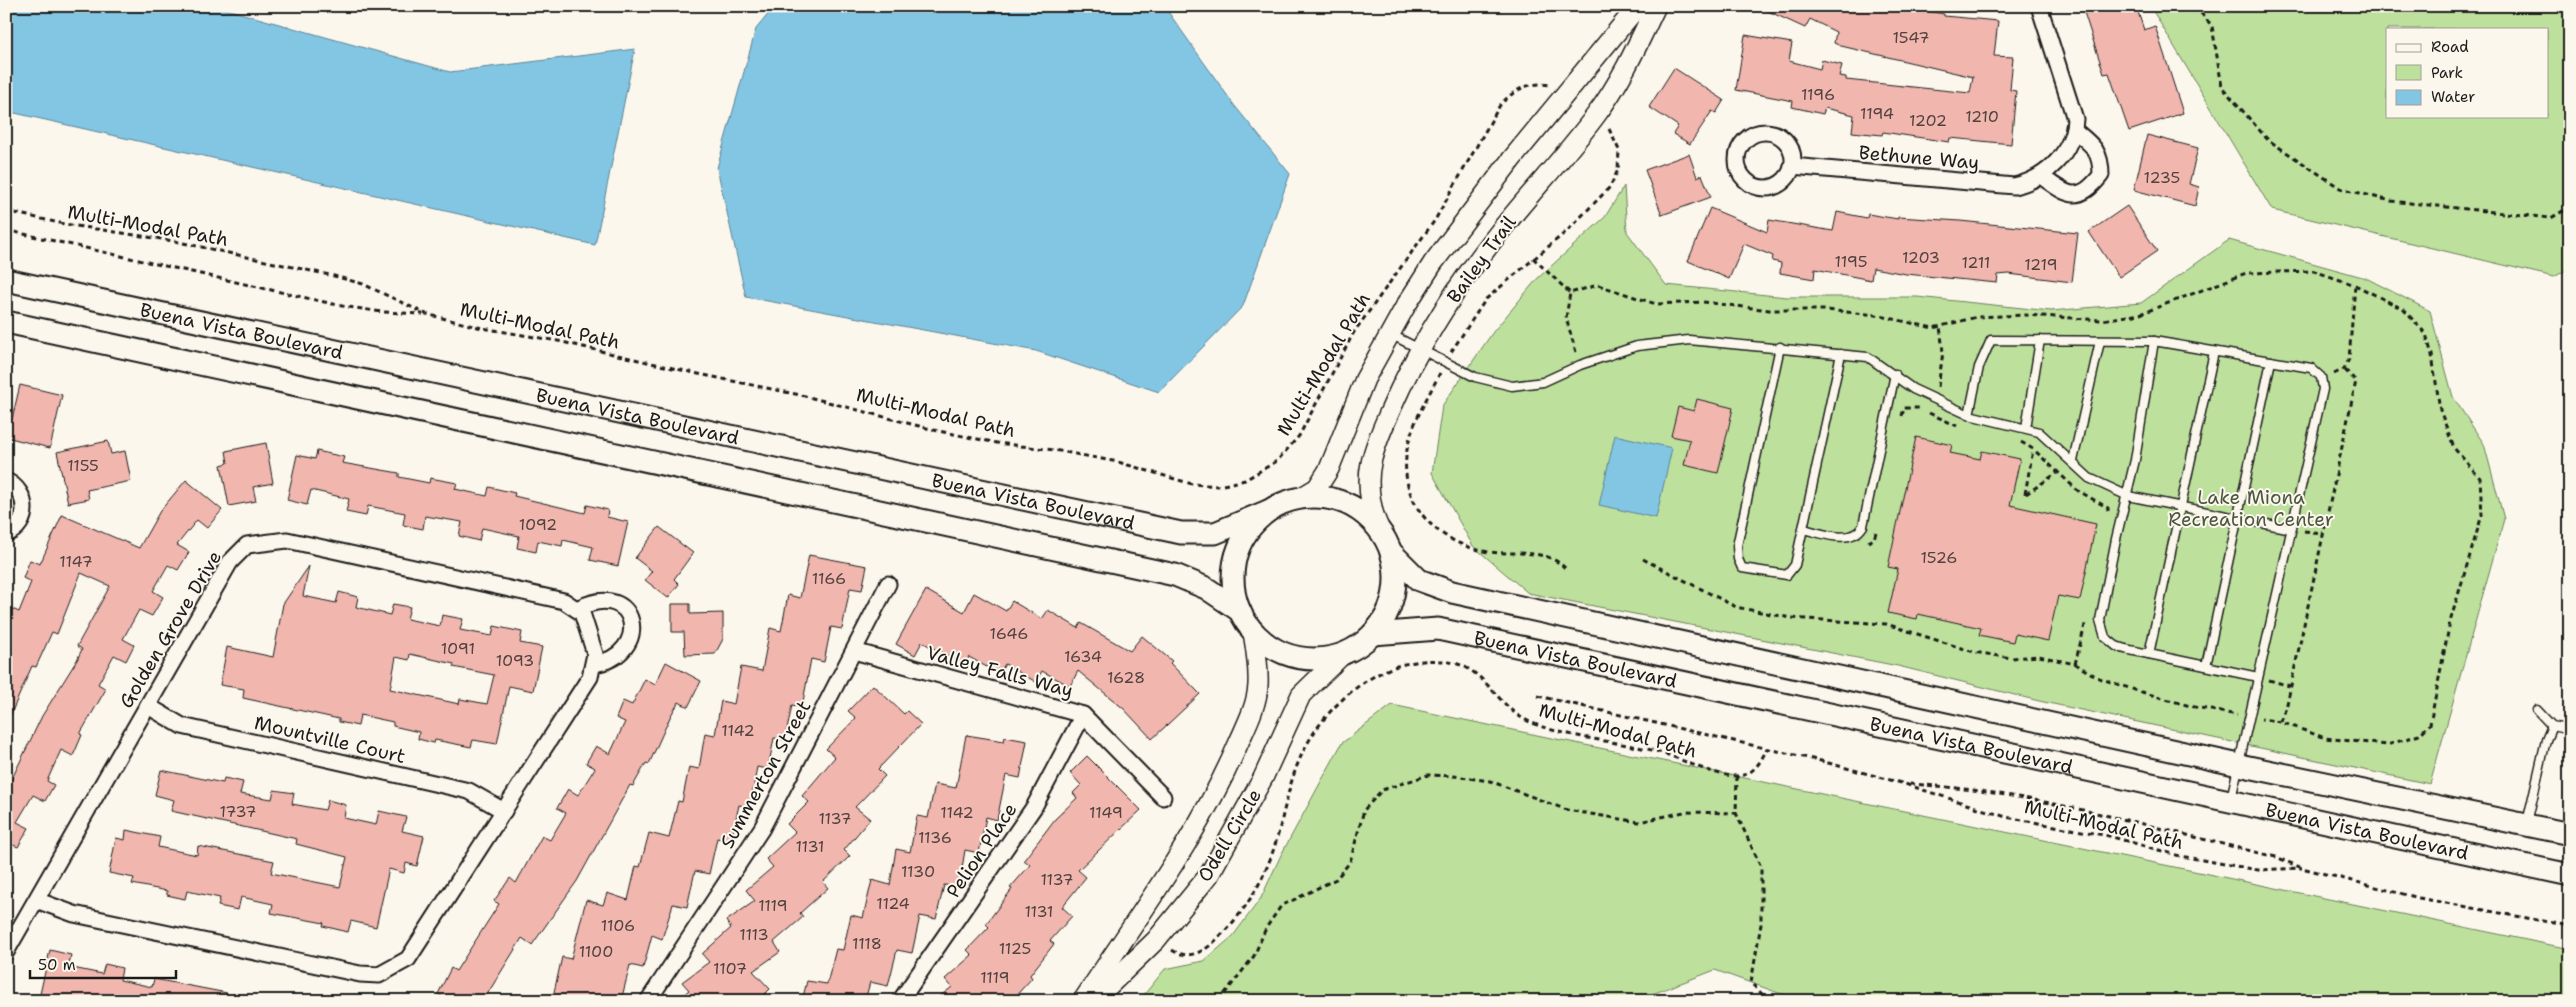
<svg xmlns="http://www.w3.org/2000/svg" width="2576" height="1007" font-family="'Shantell Sans',sans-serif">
	<rect width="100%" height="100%" fill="#fbf7ec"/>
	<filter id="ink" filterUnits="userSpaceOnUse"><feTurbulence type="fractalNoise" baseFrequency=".02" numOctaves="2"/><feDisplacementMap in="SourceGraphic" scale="10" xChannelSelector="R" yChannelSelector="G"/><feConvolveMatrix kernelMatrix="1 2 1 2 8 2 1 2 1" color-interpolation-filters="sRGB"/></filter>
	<g filter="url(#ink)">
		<!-- green -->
		<g fill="#bde19c" stroke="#6c7e5c" fill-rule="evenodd">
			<path d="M2150,6h420v262l-16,9 -282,-67zM2387,29h160v87h-160z"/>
			<polygon points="1624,186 1627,232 1666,285 1787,297 1917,297 2051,311 2141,303 2229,240 2366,278 2430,311 2453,397 2484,444 2504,519 2430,784 2039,701 1898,666 1528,593 1473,546 1432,473 1442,406 1493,332 1537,279 1605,217"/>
			<polygon points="1392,705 2570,949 2570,1001 1801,1001 1715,970 1634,1001 1139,1001 1165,969 1204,961 1233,936 1261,898 1281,855 1342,743"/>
		</g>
		<!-- water -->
		<g fill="#83c6e4" stroke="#5a8294">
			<polygon points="6,6 215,6 450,72 635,49 595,245 6,111"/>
			<polygon points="775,6 1164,6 1234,105 1290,174 1243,306 1159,392 1036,351 746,297 717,168 756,29"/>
			<polygon points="1615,435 1672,448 1656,518 1599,505"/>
		</g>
		<!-- building -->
		<g fill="#f1b6ad" stroke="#1c1c1c" fill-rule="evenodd">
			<polygon points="1757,6 1901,6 1944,14 1944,16 1998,21 1994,56 2013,57 2010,90 2016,91 2011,144 1950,138 1949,142 1883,132 1882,135 1852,132 1854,115 1825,108 1823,114 1792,107 1793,101 1736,90 1745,35 1792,43 1789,61 1820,69 1822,60 1842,65 1839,76 1846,77 1846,80 1970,93 1973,77 1841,46 1834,43 1836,32 1810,19 1805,28"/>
			<polygon points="2082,6 2136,6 2144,30 2155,26 2183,113 2129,131 2109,73 2104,74"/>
			<polygon points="1674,68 1724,100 1716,113 1712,111 1690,144 1673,134 1678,126 1649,107"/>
			<polygon points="2147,135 2198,148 2189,184 2199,187 2195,206 2134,190"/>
			<polygon points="1689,154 1697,177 1702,175 1711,197 1662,215 1645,170"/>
			<polygon points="2127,206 2157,251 2119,277 2089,232"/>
			<polygon points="1710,208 1767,232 1769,220 1833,231 1837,212 1867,218 1868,214 1898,219 1898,217 1960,221 2078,233 2072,282 2009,274 1998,275 1997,283 1906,274 1873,268 1871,280 1815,269 1814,279 1780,273 1781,263 1772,261 1773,256 1744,244 1729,279 1688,261"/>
			<polygon points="20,385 62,395 50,448 6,437 6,417 12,419"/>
			<polygon points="1697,399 1733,408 1718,473 1684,465 1690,440 1671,436 1678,407 1694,411"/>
			<polygon points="1916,437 1952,445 1950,453 1980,459 1982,451 2020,459 2010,505 2096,524 2080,600 2058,596 2048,641 2015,634 2013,642 1979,635 1981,628 1918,614 1917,619 1888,613 1898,569 1888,567"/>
			<polygon points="108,441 111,454 125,451 131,481 87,490 89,499 68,503 57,452"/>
			<polygon points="266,443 273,483 253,487 256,501 229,506 221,465 228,463 226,451"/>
			<polygon points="317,451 344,457 342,463 399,473 399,477 429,483 430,478 457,483 455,489 487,496 489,487 515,493 514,496 585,513 587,505 608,510 607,517 628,522 618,566 590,560 593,547 563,540 562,546 538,541 536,552 517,548 519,536 482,528 479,541 459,536 462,522 425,516 423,529 403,525 405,513 368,506 366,516 346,512 349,499 311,490 307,505 287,500 297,455 315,459"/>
			<polygon points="186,480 222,510 207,528 197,520 177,545 189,552 178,570 168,565 153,591 163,597 152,616 139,610 123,639 134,645 126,661 114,655 98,684 106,689 80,734 82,735 73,756 61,750 47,781 54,785 45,801 33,795 17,822 29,828 18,847 6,842 6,791 42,716 77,660 82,649 77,646 110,586 81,573 57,634 52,632 36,667 32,666 6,725 6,606 19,612 31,582 23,578 30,560 40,564 62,515 139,548 160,511"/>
			<polygon points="659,527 693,553 674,579 679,584 668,598 645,580 652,571 635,558"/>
			<polygon points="809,555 867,566 862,590 850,588 842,629 831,627 824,662 811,659 802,707 792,705 785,740 774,738 768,769 757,767 750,807 739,805 731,841 717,838 709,874 695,871 687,907 673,904 662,939 652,935 643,968 630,965 621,1001 552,1001 562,957 571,959 586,900 603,905 607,893 628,900 636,866 640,867 649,833 669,838 678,801 682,802 689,767 699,769 705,733 715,735 721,701 734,704 741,667 762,671 770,628 781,631 788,595 800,598"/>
			<path d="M309,566l-6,30 33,7 3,-11 19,5 -2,10 34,8 3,-11 17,3 -3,12 33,7 2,-11 21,4 -3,11 32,6 2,-10 28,6 -2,11 22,4 -9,44 -24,-5 -12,58 -24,-4 -2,7 -36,-7 -1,3 -16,-4 1,-7 -26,-6v-4l-33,-7 -2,11 -19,-4v-3l-96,-21 1,-9 -24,-4 7,-38 46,10 10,-53zM410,654l44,10 -1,3 41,8 -7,29 -27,-5 -1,5 -69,-15 6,-32 13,3z"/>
			<polygon points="926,590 964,612 974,593 1006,611 1012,601 1042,619 1048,610 1078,628 1081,623 1130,651 1142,636 1172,661 1170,663 1200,694 1152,739 1124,709 1078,671 1070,686 1042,671 1036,682 1005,664 999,674 969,657 964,665 922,642 915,655 896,644"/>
			<polygon points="672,604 690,604 690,614 723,613 723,639 715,654 685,655 684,632 672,632"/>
			<polygon points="666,662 701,681 688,707 679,702 671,715 649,764 646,763 633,786 630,785 577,881 532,945 522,938 483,1001 450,1001 438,994 451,968 456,971 499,904 494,901 510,878 516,883 542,836 550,840 566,813 557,808 568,789 578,795 595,768 586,763 596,746 610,754 625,722 616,718 623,701 632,705 645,679 655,685"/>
			<polygon points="873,685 904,714 907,711 921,724 878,769 885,776 855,807 870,819 844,850 850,856 823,882 828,888 800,913 803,917 774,942 780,952 753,971 770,989 758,1001 676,1001 689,990 682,982 709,962 702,954 731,928 726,921 755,901 746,890 773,867 766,859 795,832 787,824 809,802 802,796 835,757 826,749 856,718 848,711"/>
			<polygon points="966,735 1004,741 1005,737 1027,741 1020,778 1006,775 997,820 986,817 979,853 965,850 959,887 944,885 936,919 920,916 912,953 897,950 888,986 870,982 865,1001 802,1001 807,981 827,984 836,949 843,950 851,915 863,918 872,880 890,885 896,849 910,852 917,816 928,818 935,784 956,788"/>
			<polygon points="1087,756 1141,810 1078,870 1086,877 1062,907 1072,916 1050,941 1054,944 1030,975 1032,978 1011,1001 934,1001 952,987 945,979 972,955 967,950 989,927 986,924 1012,889 1010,888 1030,865 1024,860 1055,819 1077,798 1073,793 1081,785 1070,773"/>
			<polygon points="161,770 223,783 224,778 243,782 240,794 272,799 274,790 294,793 292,804 325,810 328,800 346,805 344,818 376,825 379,811 406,817 402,831 424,836 417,866 406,863 404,873 389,869 376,927 351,921 348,932 323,926 324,923 271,913 273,904 241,897 238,910 218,906 220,898 187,891 185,899 167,895 167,891 132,884 134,878 109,873 116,838 125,840 126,830 160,837 158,847 197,855 198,846 274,861 271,873 340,887 347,857 296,844 297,839 171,811 174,800 155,795"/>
			<polygon points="50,950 71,955 68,967 102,974 105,964 122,968 120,980 152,987 154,979 227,993 226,1001 67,1001 40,994"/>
		</g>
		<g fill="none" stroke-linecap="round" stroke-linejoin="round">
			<!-- service casing -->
			<g stroke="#1c1c1c" stroke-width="11">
				<g id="service">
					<polyline points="1390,334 1475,377 1512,386 1543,382 1580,365 1637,346 1689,340 1868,357 1913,389 1969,415 2039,432 2089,478 2128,496 2291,529"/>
					<polyline points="2154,341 2135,460 2116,539 2100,620 2105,637 2116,646 2125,649 2258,677"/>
					<polyline points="1780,347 1737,546 1738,559 1742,568 1787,575 1795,565 1841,354"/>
					<polyline points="1969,415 1979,367 1991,340 2154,341 2311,368 2321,377 2323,389 2231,799"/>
					<polyline points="2026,428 2040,340"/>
					<polyline points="2073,461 2100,341"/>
					<path d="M1803,529c19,4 48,17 60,-3l32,-152"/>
					<polyline points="2149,654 2214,352"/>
					<polyline points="2206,666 2271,361"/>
					<polyline points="2537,710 2552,726 2570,730"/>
					<polyline points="2527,823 2546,740 2552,726"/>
				</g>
			</g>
			<!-- minor casing -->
			<g stroke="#1c1c1c" stroke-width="19">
				<g id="minor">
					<circle cx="1765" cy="160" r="28"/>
					<path d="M1792,166l222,20c32,-7 59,-33 61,-67l-36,-113"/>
					<path d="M2041,176c26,19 37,29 60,-1 0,-25 -9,-30 -27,-45"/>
					<path d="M6,481c23,10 25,44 0,53"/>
					<path d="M577,609c62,-32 76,46 17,55"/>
					<polyline points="854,651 1083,715 1163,797"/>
					<polyline points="148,706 182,726 469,791 504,811"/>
					<path d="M6,952c75,-130 150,-260 224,-390l17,-17 40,-5 277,61 18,12 13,41 -5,23 -182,282 -29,16 -19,-1 -286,-60 -38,-14"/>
					<polyline points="648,1001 762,828 888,584"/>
					<polyline points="900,1001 1034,807 1083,715"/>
				</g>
			</g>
			<!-- tertiary casing -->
			<g stroke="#1c1c1c" stroke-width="22">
				<g id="tertiary">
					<polyline points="1302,497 1317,488 1329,469 1365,379 1405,307 1433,263 1511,160 1638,6"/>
					<path d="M1383,536c-12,-21 -17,-50 -12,-73 4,-19 12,-36 20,-54 27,-62 64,-121 106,-174 32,-41 68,-78 99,-120 25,-33 42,-71 60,-109"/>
					<path d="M1084,999c54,-83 116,-165 155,-257 8,-18 18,-37 19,-57 1,-18 -2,-35 -5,-53"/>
					<polyline points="1093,1001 1156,940 1209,875 1263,778 1301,695 1342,655"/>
				</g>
			</g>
			<!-- secondary casing -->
			<g stroke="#1c1c1c" stroke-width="25">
				<g id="secondary">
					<path id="s1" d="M6,280l1175,253h34l53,-22"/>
					<polyline points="6,322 1175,575 1206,588 1240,611"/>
					<circle cx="1314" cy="578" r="81"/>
					<polyline points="1391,552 1419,580 1452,592 2239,765 2570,834"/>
					<path id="s2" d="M1373,634l65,-5 1132,246"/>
				</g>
			</g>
			<!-- path -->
			<g stroke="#1c1c1c" stroke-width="3" stroke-dasharray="5 4" stroke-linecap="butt">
				<polyline points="2195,6 2212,26 2222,87 2268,140 2340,188 2391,201 2551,218 2570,207"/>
				<path d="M6,211l58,13 110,17 160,35 29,8 63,30 56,14 76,13 136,32 111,23 129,34 63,13 57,7 64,12 74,22 27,2 26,-6 32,-19 22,-25 55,-104 81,-112 65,-115c14,-15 29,-24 50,-20"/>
				<polyline points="6,230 342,306 382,312 423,314"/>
				<polyline points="1533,258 1570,293"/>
				<polyline points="1451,352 1486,299 1567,231 1610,187 1618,170 1619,150 1609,129"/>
				<polyline points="1576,352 1566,318 1570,293 1598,285 1656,304 1703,302 1769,310 1826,310 1876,315 1933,328 1977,317 2026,315 2102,320 2140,314 2246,273 2314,271 2355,285 2403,309 2426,334 2432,355 2440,410 2454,448 2480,478 2482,515 2450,622 2430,724 2419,735 2387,745 2325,738 2281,722 2261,719"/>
				<path d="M1440,373c-13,26 -31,54 -34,84 -5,52 36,88 83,95 26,3 57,-4 76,16"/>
				<polyline points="2334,374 2344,369 2349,359 2355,285"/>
				<polyline points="1938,387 1943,352 1940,326"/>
				<polyline points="1929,413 1957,426"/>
				<polyline points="1902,416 1904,408 1919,408"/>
				<polyline points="2021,442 2033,449 2077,490 2108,508 2108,512"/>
				<polyline points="2025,494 2033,450"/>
				<polyline points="2026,494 2057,473"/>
				<polyline points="2304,531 2323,533"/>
				<polyline points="1868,542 1874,539 1876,532"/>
				<polyline points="1643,559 1736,607 1791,618 1886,624 1974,652 2012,658 2039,656 2075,664 2099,678 2138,691 2190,706 2237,715"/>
				<polyline points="2075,664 2086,621"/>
				<polyline points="2269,680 2290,686"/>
				<polyline points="1538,696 1821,761 1905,784 2006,817 2109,836 2180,856 2258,870 2302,868"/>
				<polyline points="2281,722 2287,704 2356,381 2344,369"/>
				<polyline points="1737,776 1736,813 1761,867 1761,924 1751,983 1769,1001"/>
				<path d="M1910,784c123,7 247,45 366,73l26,11 117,30 151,28"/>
				<path d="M1172,950c17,11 34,1 46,-12 24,-23 43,-52 54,-84 12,-34 15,-71 32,-104 18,-36 52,-69 90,-83 19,-6 40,-9 60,-4 30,7 43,40 68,55 33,19 98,23 137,34 24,7 51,23 77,24 17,0 25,-14 31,-28"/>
				<polyline points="1219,1001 1254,956 1266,928 1281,906 1336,879 1350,862 1364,810 1382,790 1428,775 1454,776 1490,781 1567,810 1639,822 1684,812 1736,813"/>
			</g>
			<!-- service -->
			<use href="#service" stroke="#fbf7ec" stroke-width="8"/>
			<!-- minor -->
			<use href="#minor" stroke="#fbf7ec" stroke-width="15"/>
			<!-- tertiary -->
			<use href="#tertiary" stroke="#fbf7ec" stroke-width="19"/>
			<!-- secondary -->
			<use href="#secondary" stroke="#fbf7ec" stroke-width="21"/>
		</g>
	</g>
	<g text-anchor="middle" stroke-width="4" stroke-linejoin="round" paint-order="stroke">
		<!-- number labels -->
		<g font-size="16" fill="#514240">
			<text x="1911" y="43">1547</text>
			<text x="1818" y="100">1196</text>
			<text x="1877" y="119">1194</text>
			<text x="1982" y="122">1210</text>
			<text x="1928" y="126">1202</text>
			<text x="2162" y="183">1235</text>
			<text x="1921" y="263">1203</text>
			<text x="1851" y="267">1195</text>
			<text x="1976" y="268">1211</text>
			<text x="2041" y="270">1219</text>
			<text x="83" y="471">1155</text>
			<text x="538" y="530">1092</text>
			<text x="1939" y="563">1526</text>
			<text x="76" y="567">1147</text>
			<text x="829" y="584">1166</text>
			<text x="1009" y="639">1646</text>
			<text x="458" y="654">1091</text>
			<text x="1083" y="662">1634</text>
			<text x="515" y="666">1093</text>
			<text x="1126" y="683">1628</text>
			<text x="738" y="736">1142</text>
			<text x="238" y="817">1737</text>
			<text x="957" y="818">1142</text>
			<text x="1106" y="818">1149</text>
			<text x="835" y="824">1137</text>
			<text x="935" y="843">1136</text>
			<text x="810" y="852">1131</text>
			<text x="918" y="877">1130</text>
			<text x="1057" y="885">1137</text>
			<text x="893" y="909">1124</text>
			<text x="773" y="911">1119</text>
			<text x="1039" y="917">1131</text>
			<text x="618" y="931">1106</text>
			<text x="754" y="940">1113</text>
			<text x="867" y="949">1118</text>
			<text x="1015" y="954">1125</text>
			<text x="596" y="957">1100</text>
			<text x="730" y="974">1107</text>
			<text x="995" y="983">1119</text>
		</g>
		<!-- street labels -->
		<g font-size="19" fill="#1c1c1c" stroke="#fbf7ec">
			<text transform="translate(1919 157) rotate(5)" y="7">Bethune Way</text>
			<text transform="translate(148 225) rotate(10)" y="7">Multi-Modal Path</text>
			<text transform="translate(1481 259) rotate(-54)" y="7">Bailey Trail</text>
			<text transform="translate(540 325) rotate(12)" y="7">Multi-Modal Path</text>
			<text dy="7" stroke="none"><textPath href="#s1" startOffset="241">Buena Vista Boulevard</textPath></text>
			<text transform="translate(1323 364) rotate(-59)" y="7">Multi-Modal Path</text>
			<text transform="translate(936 412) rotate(13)" y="7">Multi-Modal Path</text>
			<text dy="7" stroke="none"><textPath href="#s1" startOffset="646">Buena Vista Boulevard</textPath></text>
			<text dy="7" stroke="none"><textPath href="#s1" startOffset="1051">Buena Vista Boulevard</textPath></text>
			<text transform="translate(170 629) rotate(-59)" y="7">Golden Grove Drive</text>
			<text dy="7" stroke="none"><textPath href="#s2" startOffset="206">Buena Vista Boulevard</textPath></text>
			<text transform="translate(1000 671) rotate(15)" y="7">Valley Falls Way</text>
			<text transform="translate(1618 730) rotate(15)" y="7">Multi-Modal Path</text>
			<text transform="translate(330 739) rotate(13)" y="7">Mountville Court</text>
			<text dy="7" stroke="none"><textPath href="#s2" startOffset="611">Buena Vista Boulevard</textPath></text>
			<text transform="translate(765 774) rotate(-61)" y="7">Summerton Street</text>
			<text transform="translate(2104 824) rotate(13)" y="7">Multi-Modal Path</text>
			<text dy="7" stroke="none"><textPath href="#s2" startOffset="1016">Buena Vista Boulevard</textPath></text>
			<text transform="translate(1229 835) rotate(-59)" y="7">Odell Circle</text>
			<text transform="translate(981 850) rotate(-56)" y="7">Pelion Place</text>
		</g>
		<!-- park labels -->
		<g font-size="19" fill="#4c5742" stroke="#fbf7ec">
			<text x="2251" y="504">Lake Miona<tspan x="2251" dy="22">Recreation Center</tspan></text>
		</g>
	</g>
	<!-- margin -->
	<rect width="2576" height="1007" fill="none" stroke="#fbf7ec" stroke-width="25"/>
	<rect x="12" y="12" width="2551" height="982" fill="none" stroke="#1c1c1c" stroke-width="2" filter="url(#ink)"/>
	<!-- legend -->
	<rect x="2386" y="28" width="162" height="90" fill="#fbf7ec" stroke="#a29f99"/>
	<rect x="2396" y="44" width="25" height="8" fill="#fbf7ec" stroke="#a29f99"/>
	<text x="2431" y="52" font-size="15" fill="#1c1c1c">Road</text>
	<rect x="2396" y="65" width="25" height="15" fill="#bde19c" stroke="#a29f99"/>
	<text x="2431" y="78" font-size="15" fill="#1c1c1c">Park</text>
	<rect x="2396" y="90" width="25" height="15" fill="#83c6e4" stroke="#a29f99"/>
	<text x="2431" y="102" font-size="15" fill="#1c1c1c">Water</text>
	<!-- scale -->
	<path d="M30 970v8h146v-8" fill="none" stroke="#1c1c1c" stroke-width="2.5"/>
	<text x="38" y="970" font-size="15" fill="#1c1c1c" stroke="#fbf7ec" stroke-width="4" paint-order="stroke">50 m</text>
</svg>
